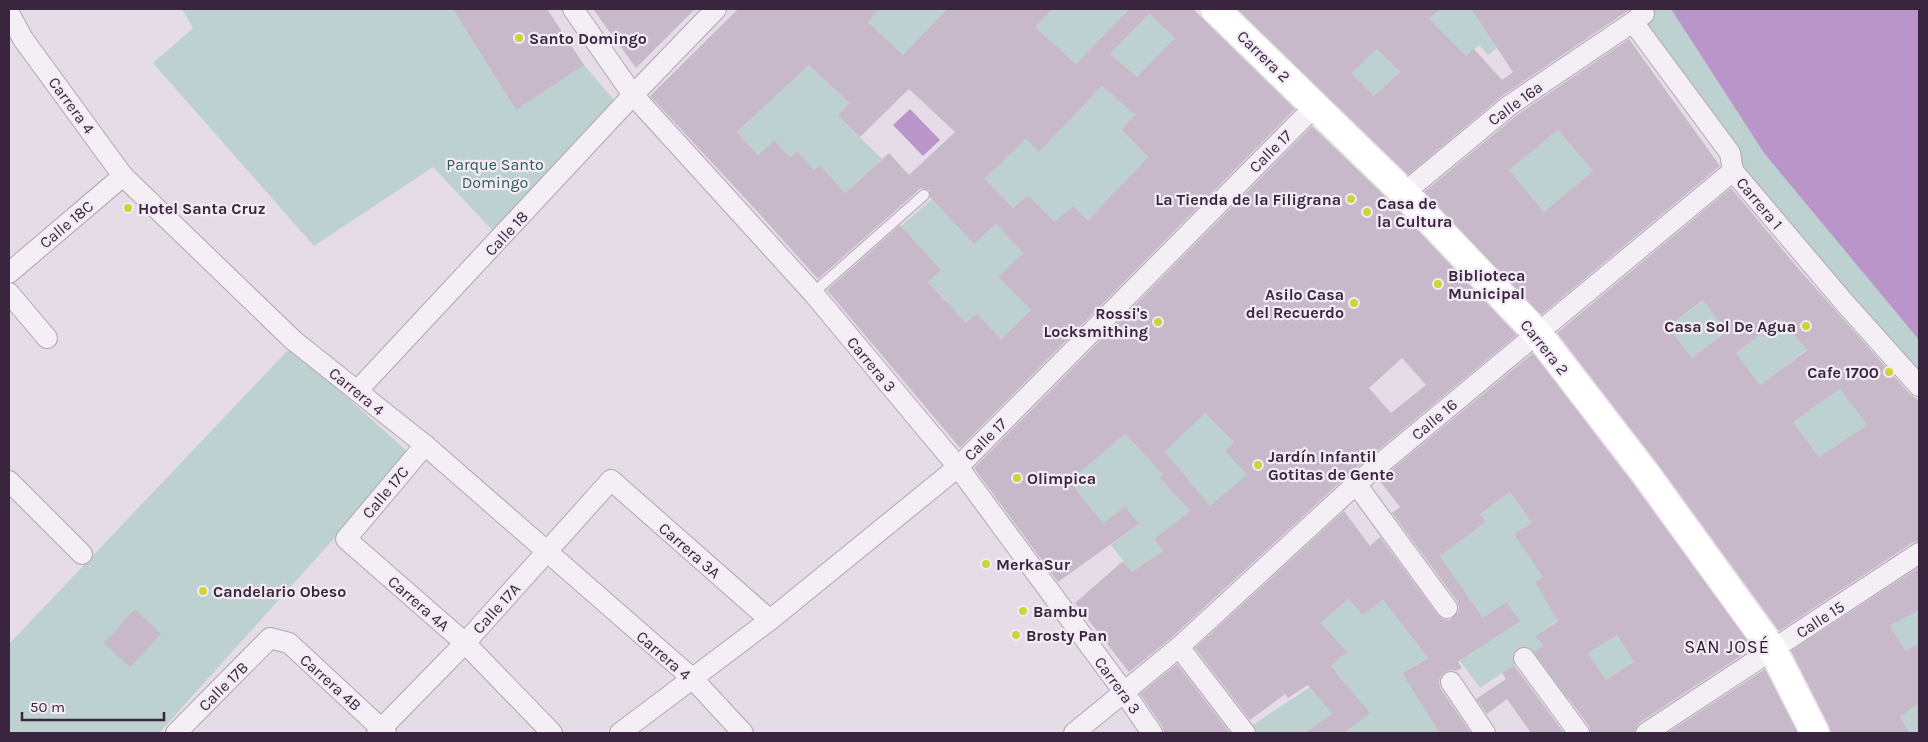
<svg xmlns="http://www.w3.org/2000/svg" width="1928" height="742" font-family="Karla,sans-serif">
	<rect width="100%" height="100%" fill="#e5dce7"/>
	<!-- green -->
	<g fill="#bdd1d0">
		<polygon points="182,9 459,9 455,12 516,110 584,65 614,100 610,113 494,232 433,167 314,246 153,63 193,28"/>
		<polygon points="880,9 947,9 903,55 868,22"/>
		<polygon points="1053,9 1129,9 1076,64 1035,27"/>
		<polygon points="1410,9 1420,9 1429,19 1439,11 1438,9 1471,9 1497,48 1488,55 1479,45 1466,57 1401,17"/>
		<polygon points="1641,9 1671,9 1764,153 1919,340 1919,386 1843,301 1633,22"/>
		<polygon points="1149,14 1175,38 1137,77 1110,54"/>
		<polygon points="1377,49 1400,72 1374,96 1352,73"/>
		<polygon points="809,65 849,103 838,116 882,159 845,193 820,165 814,170 797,151 790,157 774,140 758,155 737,132"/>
		<polygon points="1102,86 1135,115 1121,131 1148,157 1088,220 1073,206 1055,222 1028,195 1013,208 985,179 1026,139 1039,151"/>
		<polygon points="1558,130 1593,171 1544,212 1509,170"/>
		<polygon points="932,199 974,244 996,224 1023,253 998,277 1031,310 1001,339 955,332 936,312 947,302 928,282 941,270 901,226"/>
		<polygon points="1704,300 1727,331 1692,358 1668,327"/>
		<polygon points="1781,319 1807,349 1760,385 1736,353"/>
		<polygon points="291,347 410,454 159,733 9,733 9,644"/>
		<polygon points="1840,389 1867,425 1819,457 1793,422"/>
		<polygon points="1199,406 1245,432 1225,451 1258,487 1210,506 1164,452 1191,427"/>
		<polygon points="1124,433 1163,475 1161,478 1197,520 1171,526 1154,539 1163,551 1132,572 1111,545 1139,524 1103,523 1069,481"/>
		<polygon points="1510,492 1532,523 1515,534 1528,555 1547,575 1535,582 1558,620 1535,636 1576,692 1558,705 1524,658 1480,688 1460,661 1519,621 1483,618 1440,556 1486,522 1480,514"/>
		<polygon points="1348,599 1363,615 1383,600 1420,648 1447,646 1402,673 1442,733 1326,733 1319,723 1304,733 1252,733 1248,728 1310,687 1346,731 1369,713 1336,671 1332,673 1328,669 1347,652 1321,623"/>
		<polygon points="1917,611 1919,614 1919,665 1916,667 1890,626"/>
		<polygon points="1617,635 1629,654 1645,644 1651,652 1606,680 1588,653"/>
		<polygon points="1919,704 1919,733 1910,733 1900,715"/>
	</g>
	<!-- water -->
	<g fill="#b995c9">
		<polygon points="1671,9 1919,9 1919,340 1764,153"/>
		<polygon points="910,109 940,140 923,156 893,125"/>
	</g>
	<!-- building -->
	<g fill="#c7b9ca" fill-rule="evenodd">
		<polygon points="453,9 547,9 584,65 516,110"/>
		<polygon points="593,9 695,9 636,68"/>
		<path d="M738,9h142l-12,13 35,33 44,-46h106l-18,18 41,37 53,-55h64l102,100 -335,339 -133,-158 73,-65 41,45 -13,12 38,41 11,-9 24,25 30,-29 -33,-33 25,-24 -27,-29 -22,20 -44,-47 -1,-7 -8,-2 -103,91 -73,-81 -95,-102zM1149,14l26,24 -38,39 -27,-23zM809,65l40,38 -11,13 22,21 49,-48 46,43 -46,43 -20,-22 -44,40 -25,-28 -6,5 -17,-19 -7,6 -16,-17 -16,15 -21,-23zM1102,86l33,29 -14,15 27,27 -60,63 -15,-14 -18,16 -27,-27 -15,13 -28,-29 41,-40 13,13z"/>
		<path d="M1237,9h204l-12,10 37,37 8,-7 28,31 11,-8 -42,-63 158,1 -127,86 -94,79zM1377,49l23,23 -26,24 -22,-23z"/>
		<path d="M1629,39l91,127 -179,149 -117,-123 93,-77zM1558,130l35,41 -49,41 -35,-42z"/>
		<path d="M1312,126l81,78 124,131 -169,140 -177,163 -42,34 -54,-69 48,-42 9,11 31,-21 -9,-12 36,-28 -30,-33 3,-3 -38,-41 -56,47 34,42 22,-16 14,17 -81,58 -84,-114zM1402,358l24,27 -35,28 -22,-25zM1205,413l29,29 -9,9 22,24 -37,31 -45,-54z"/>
		<path d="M1731,188l72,86 107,120 9,7v140l-7,2 -133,88 -122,-168 -100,-130zM1703,300l24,31 -35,27 -24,-31zM1781,319l26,31 -47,35 -24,-32zM1840,389l27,36 -48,32 -26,-35z"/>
		<path d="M1533,353l99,129 121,166 -114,75 -3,4 -2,6h-43l-2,-7 -55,-74 9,-6 -8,-10 23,-15 -23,-39 8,-5 -29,-43 18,-11 -22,-31 -30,22 6,8 -46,34 43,62 23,-16 14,19 -62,41 4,6 -6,3 -5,-1 -6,2 -5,5 -1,6 2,6 30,44h-31l-38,-60 26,-15 -45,-58 -20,15 -15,-16 -27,24 26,29 -16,14 39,47 -26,20h-40l28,-19 -24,-29 -20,13 -3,-4 -35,26 -55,-72 149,-137 26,35 10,-9 58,78 5,4 6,1 9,-7 1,-6 -2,-6 -65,-88 8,-6 -21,-27zM1617,635l17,27 -28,18 -18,-27z"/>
		<polygon points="1919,567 1919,610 1890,626 1906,651 1919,643 1919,704 1900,716 1910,733 1831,733 1829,726 1791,651"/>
		<polygon points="135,609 161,634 130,667 104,643"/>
		<polygon points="1177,664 1230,733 1164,733 1162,726 1140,694"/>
		<polygon points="1514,665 1564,733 1531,733 1507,699 1487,714 1476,699 1506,679 1502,673"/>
		<polygon points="1765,669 1798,733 1667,733"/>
	</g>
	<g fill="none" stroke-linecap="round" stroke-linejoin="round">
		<!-- service casing -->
		<g stroke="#b1a5b4" stroke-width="12">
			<polyline id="service" points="813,293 924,195"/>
		</g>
		<!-- minor casing -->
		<g stroke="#b1a5b4" stroke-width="22">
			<g id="minor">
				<polyline points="573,9 633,95 813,293 958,467 1124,692 1152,733"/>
				<polyline points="1641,9 1644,14 1633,22 1730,153 1733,171 1843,301 1919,386"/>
				<polyline points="9,13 23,39 123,176 293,340 425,445 693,679 743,733"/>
				<polyline points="1404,193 1510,105 1633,22"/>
				<polyline points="9,273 123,176"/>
				<polyline points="9,293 47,338"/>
				<polyline points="357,391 633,95 716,9"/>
				<polyline points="425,445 346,539 465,643 552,733"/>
				<polyline points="9,481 82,554"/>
				<polyline points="1356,484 1447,608"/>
				<polyline points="1179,647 1245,733"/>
				<polyline points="1524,658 1579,733"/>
				<polyline points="1451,682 1485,733"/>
				<polyline points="176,733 270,638 289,643 386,733"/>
				<polyline points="377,733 465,643 611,480 770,620"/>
				<polyline points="620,733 770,620 958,467 1316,105"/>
				<polyline points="1074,733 1179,647 1356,484 1733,171"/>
				<polyline points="1646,733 1919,553"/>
			</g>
		</g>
		<!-- service -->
		<use href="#service" stroke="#f4eff5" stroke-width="10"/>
		<!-- minor -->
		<use href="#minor" stroke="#f4eff5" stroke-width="20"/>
		<!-- secondary -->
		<polyline stroke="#fff" stroke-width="28" points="1215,9 1404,193 1537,333 1645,473 1773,650 1815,733"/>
	</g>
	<!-- markers -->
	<g fill="#ced33a" stroke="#f2ebf5" stroke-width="2">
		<circle cx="519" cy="38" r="5"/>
		<circle cx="1351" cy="199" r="5"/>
		<circle cx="128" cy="208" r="5"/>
		<circle cx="1367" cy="212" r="5"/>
		<circle cx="1438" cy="284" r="5"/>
		<circle cx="1354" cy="303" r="5"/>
		<circle cx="1158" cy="322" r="5"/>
		<circle cx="1806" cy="326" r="5"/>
		<circle cx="1889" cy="372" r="5"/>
		<circle cx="1258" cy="465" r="5"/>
		<circle cx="1017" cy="478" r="5"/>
		<circle cx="986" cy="564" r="5"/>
		<circle cx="203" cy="591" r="5"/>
		<circle cx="1023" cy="611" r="5"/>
		<circle cx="1016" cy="635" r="5"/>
	</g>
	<g text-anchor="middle" stroke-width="4.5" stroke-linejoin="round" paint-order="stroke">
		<!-- poi labels -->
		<g font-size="16" font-weight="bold" fill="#39253e" stroke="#f2ebf5" text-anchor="start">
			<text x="529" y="44">Santo Domingo</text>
			<text x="1341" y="205" text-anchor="end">La Tienda de la Filigrana</text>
			<text x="1377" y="209">Casa de<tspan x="1377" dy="18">la Cultura</tspan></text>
			<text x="138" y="214">Hotel Santa Cruz</text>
			<text x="1448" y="281">Biblioteca<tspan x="1448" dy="18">Municipal</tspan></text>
			<text x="1344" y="300" text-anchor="end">Asilo Casa<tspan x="1344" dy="18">del Recuerdo</tspan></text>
			<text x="1148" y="319" text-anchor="end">Rossi's<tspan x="1148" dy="18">Locksmithing</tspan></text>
			<text x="1796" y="332" text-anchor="end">Casa Sol De Agua</text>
			<text x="1879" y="378" text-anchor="end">Cafe 1700</text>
			<text x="1268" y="462">Jardín Infantil<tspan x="1268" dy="18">Gotitas de Gente</tspan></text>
			<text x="1027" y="484">Olimpica</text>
			<text x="996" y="570">MerkaSur</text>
			<text x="213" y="597">Candelario Obeso</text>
			<text x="1033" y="617">Bambu</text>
			<text x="1026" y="641">Brosty Pan</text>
		</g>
		<!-- street labels -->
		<g font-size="16" fill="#39253e" stroke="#f2ebf5">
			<text transform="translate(1264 56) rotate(44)" y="6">Carrera 2</text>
			<text transform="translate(1515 103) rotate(-36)" y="6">Calle 16a</text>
			<text transform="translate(72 105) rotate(54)" y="6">Carrera 4</text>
			<text transform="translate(1270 151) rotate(-45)" y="6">Calle 17</text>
			<text transform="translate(1760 203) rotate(50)" y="6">Carrera 1</text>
			<text transform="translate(66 224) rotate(-40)" y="6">Calle 18C</text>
			<text transform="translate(506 233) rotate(-47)" y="6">Calle 18</text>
			<text transform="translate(1545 347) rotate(51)" y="6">Carrera 2</text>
			<text transform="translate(872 364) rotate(50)" y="6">Carrera 3</text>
			<text transform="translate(357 391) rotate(39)" y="6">Carrera 4</text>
			<text transform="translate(1434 419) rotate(-40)" y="6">Calle 16</text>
			<text transform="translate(985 439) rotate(-45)" y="6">Calle 17</text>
			<text transform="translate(385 492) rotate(-50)" y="6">Calle 17C</text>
			<text transform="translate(690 550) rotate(41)" y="6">Carrera 3A</text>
			<text transform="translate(419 603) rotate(41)" y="6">Carrera 4A</text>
			<text transform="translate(496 608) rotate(-48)" y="6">Calle 17A</text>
			<text transform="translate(1820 619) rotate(-33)" y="6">Calle 15</text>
			<text transform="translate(664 655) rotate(41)" y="6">Carrera 4</text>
			<text transform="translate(331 682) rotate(42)" y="6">Carrera 4B</text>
			<text transform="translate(1118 685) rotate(54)" y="6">Carrera 3</text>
			<text transform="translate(223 686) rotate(-45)" y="6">Calle 17B</text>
		</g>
		<!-- park labels -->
		<g font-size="16" fill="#325a5a" stroke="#f2ebf5">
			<text x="495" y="170">Parque Santo<tspan x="495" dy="18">Domingo</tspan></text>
		</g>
		<!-- neighbourhood labels -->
		<g font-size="18" letter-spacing="1" fill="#2b182e" stroke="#f2ebf5">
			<text x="1727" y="653">SAN JOSÉ</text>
		</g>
	</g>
	<!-- border -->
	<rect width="1928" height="742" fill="none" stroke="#39253e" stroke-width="20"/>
	<!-- scale -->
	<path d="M22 712v8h142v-8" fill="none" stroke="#39253e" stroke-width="2.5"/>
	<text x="30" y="712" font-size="15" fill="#39253e" stroke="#f2ebf5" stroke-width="4" paint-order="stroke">50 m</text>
</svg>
